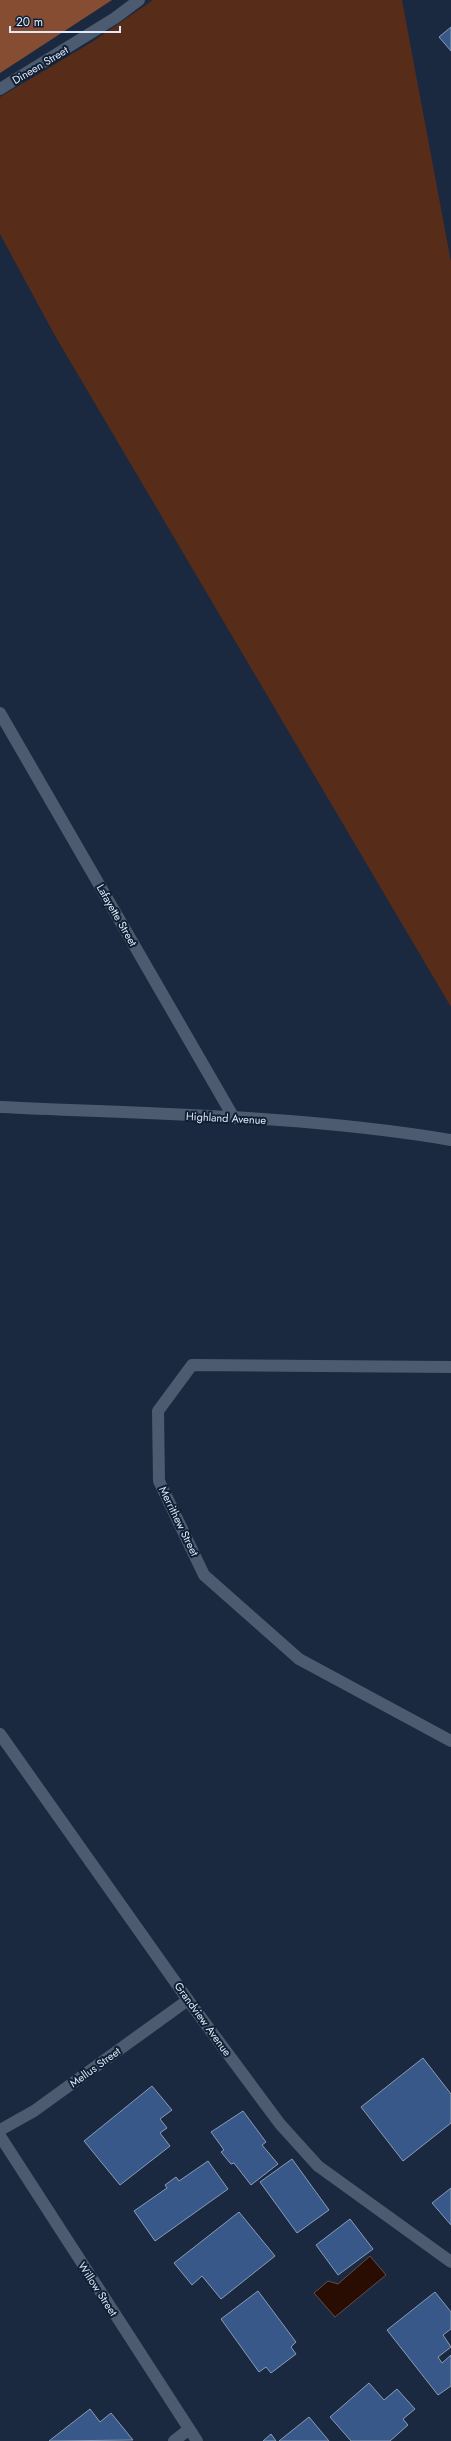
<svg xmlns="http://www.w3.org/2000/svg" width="451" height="2441" font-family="Jost,sans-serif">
	<rect width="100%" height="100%" fill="#1a293f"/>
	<!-- green -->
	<polygon fill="#572c19" points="153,0 402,0 451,262 451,1007 54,334 0,234 0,97 92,42"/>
	<!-- forest -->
	<polygon fill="#874d33" points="0,0 112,0 0,73"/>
	<!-- water -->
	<polygon fill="#290d02" stroke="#604f4c" points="370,2256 386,2275 335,2317 314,2293 328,2281 338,2284"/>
	<!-- building -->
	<g fill="#375888" stroke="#899cb7">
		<polygon points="451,27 451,51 439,37"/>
		<polygon points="423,2058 451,2094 451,2123 403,2161 361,2107"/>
		<polygon points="152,2086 172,2110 160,2119 167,2128 160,2133 170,2146 120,2185 84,2141"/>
		<polygon points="243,2111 266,2142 262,2145 278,2164 251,2185 234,2163 231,2164 221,2152 224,2150 211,2132"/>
		<polygon points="292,2159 329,2210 297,2233 260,2182"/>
		<polygon points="208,2161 228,2189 155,2241 134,2211 167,2188 165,2185 176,2177 179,2181"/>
		<polygon points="451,2188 451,2225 432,2203"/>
		<polygon points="239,2212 275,2256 221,2299 202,2276 192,2285 174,2263"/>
		<polygon points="350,2219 373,2249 338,2275 316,2245"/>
		<polygon points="258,2291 296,2342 291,2347 296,2354 271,2373 266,2367 259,2372 221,2319"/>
		<polygon points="435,2292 451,2312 451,2329 443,2335 451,2347 438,2357 442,2363 451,2355 451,2386 438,2395 387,2330"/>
		<polygon points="369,2383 384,2400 397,2389 415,2409 403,2419 408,2425 390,2441 351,2441 330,2417"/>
		<polygon points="90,2409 100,2422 111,2413 133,2440 49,2441"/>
		<polygon points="309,2417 329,2441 279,2441"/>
		<polygon points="271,2434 276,2441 263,2441"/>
	</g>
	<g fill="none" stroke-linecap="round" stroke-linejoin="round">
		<!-- street -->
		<g stroke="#4c5b70" stroke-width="12">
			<polyline points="0,89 115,18 139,0"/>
			<polyline points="0,713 234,1118"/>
			<path d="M0,1107c150,7 303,8 451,33"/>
			<polyline points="451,1367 192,1365 158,1411 159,1481 204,1575 299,1659 451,1741"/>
			<polyline points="0,1734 188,2000 280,2124 318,2166 451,2262"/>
			<polyline points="0,2130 34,2111 188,2000"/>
			<polyline points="0,2136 197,2441"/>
			<polyline points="174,2441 188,2430"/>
		</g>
	</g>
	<g text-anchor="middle" stroke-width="4" stroke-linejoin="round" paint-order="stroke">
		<!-- street labels -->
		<g font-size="11" fill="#dfe9f8" stroke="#111f34">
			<text transform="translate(40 65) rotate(-31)" y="4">Dineen Street</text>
			<text transform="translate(117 915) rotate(60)" y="4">Lafayette Street</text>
			<text transform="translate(226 1118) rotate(3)" y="4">Highland Avenue</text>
			<text transform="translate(179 1521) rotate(64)" y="4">Merrithew Street</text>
			<text transform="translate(203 2019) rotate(54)" y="4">Grandview Avenue</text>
			<text transform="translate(95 2067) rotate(-36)" y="4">Mellus Street</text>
			<text transform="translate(98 2289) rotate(57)" y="4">Willow Street</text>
		</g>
	</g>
	<!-- scale -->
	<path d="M10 26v6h110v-6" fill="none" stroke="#dfe9f8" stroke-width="2"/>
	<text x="16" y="26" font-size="12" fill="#dfe9f8" stroke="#111f34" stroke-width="3" paint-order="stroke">20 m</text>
</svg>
